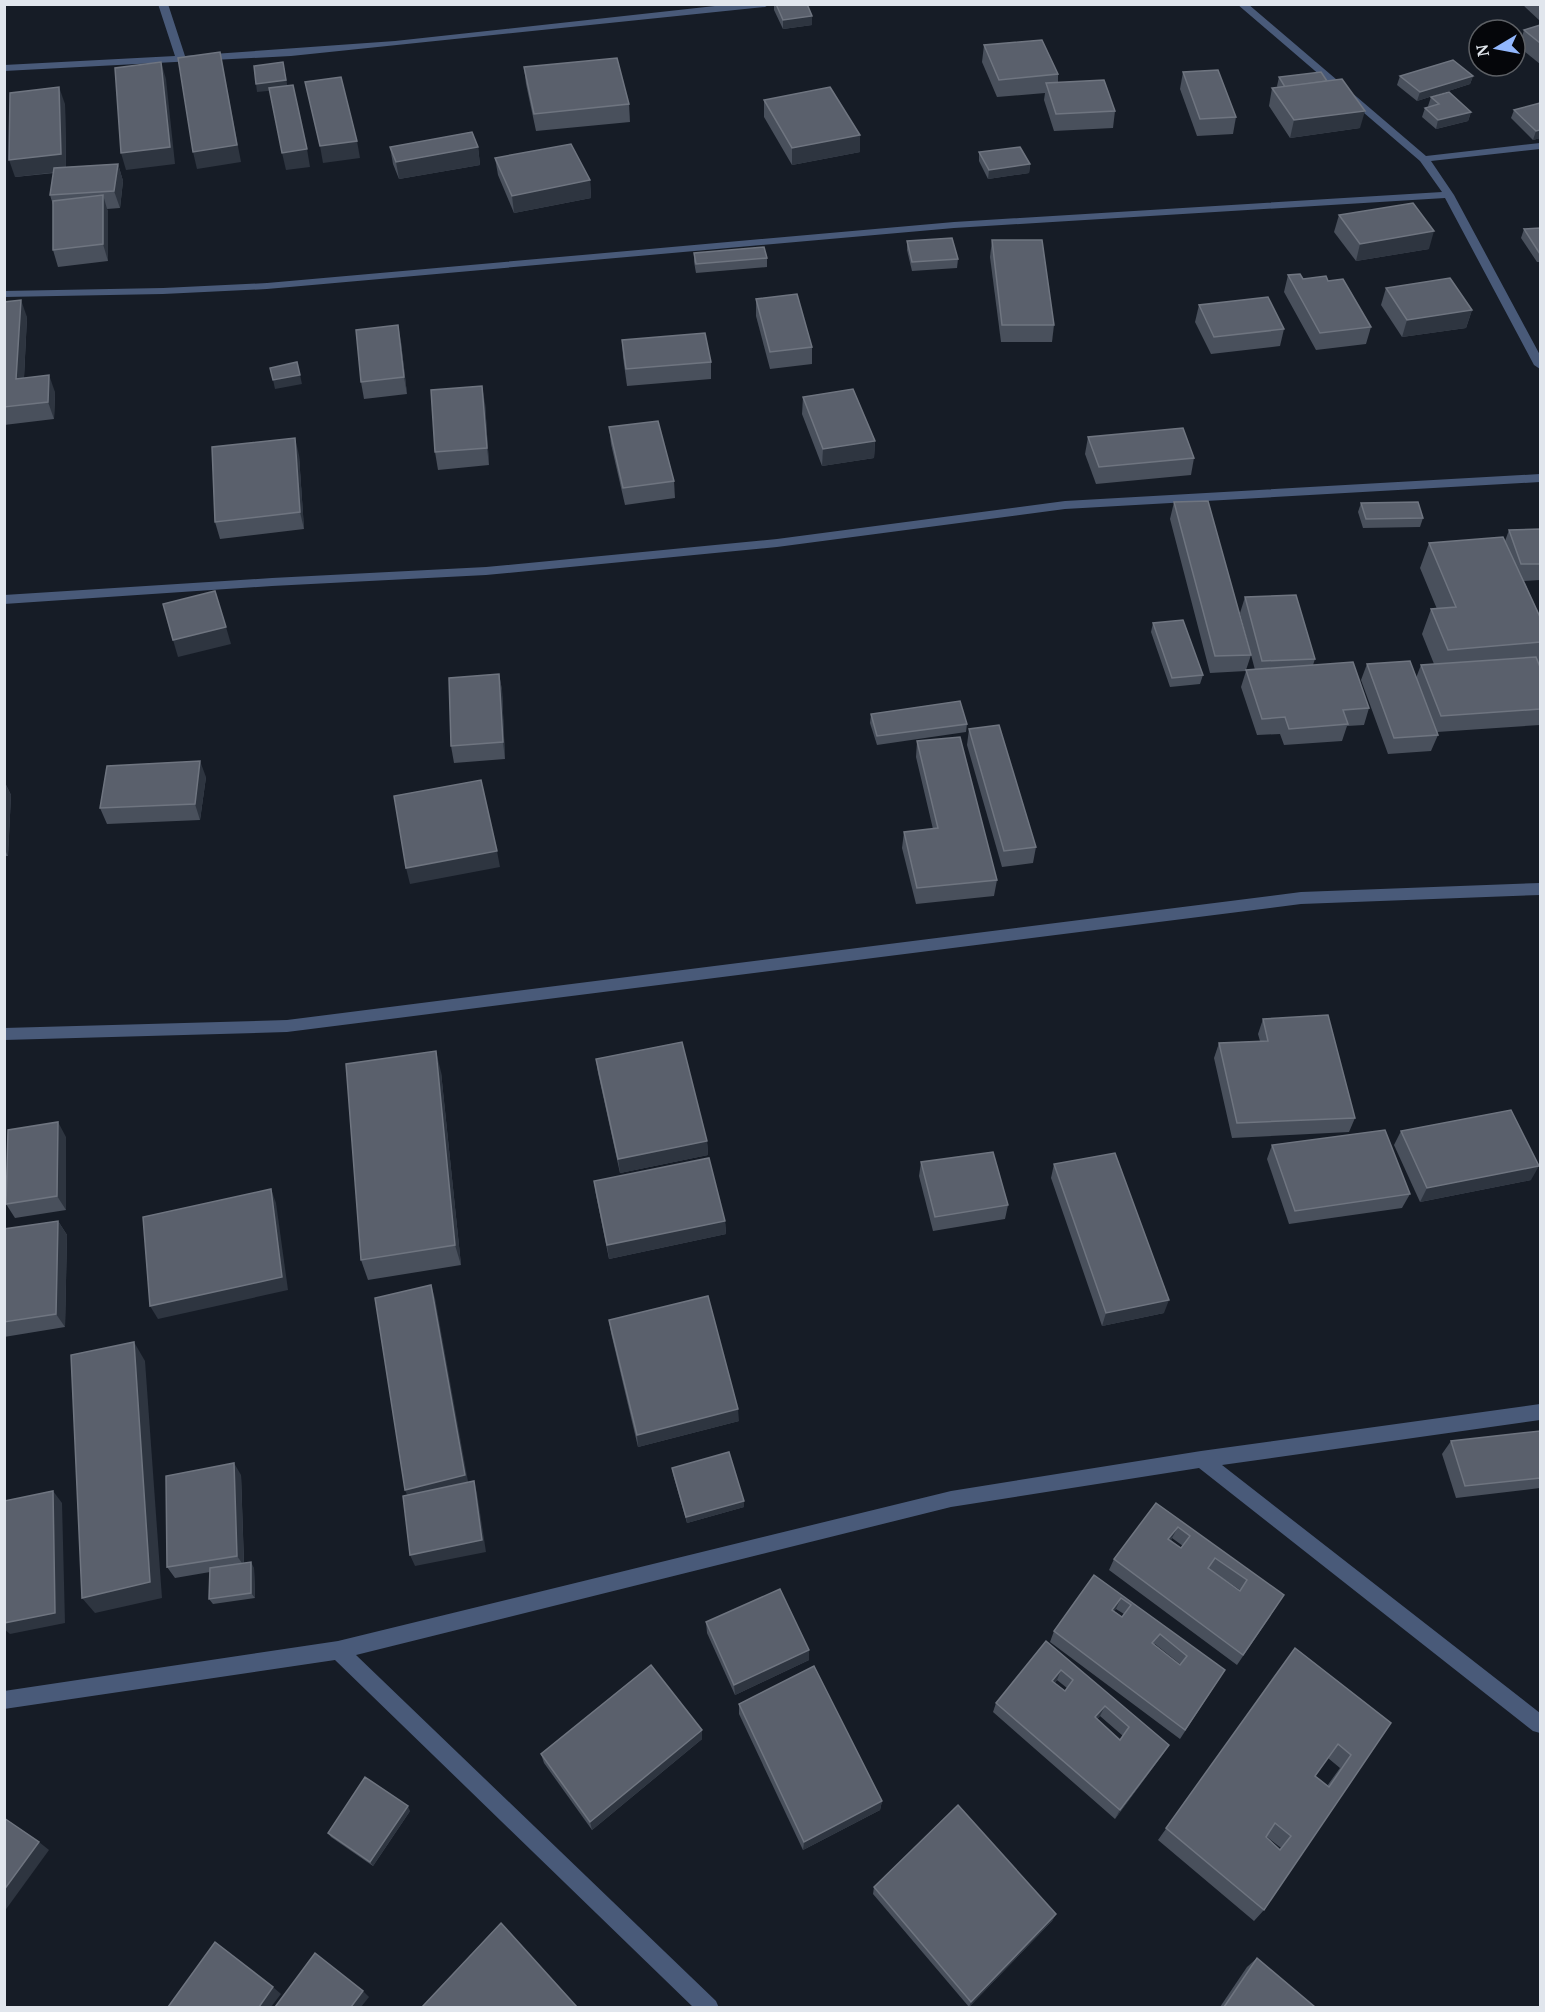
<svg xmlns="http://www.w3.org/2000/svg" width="1545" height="2012" font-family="'PT Serif',serif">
	<rect width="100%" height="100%" fill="#161c26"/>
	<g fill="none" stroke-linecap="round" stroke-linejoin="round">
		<!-- minor -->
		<g fill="#495a79" fill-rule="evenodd">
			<polygon points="158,4 168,4 185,56 395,41 733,4 770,4 765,7 291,56 4,71 4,65 175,56"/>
			<polygon points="1237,4 1248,4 1426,156 1540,143 1540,149 1431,161 1454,195 1540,355 1540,369 1534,365 1445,198 954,228 267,289 163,294 4,297 4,291 163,288 267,283 954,222 1442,192 1420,161"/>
			<polygon points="1540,474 1540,482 1065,509 777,547 486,575 272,586 4,604 4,595 272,578 486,567 777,539 1065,501"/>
			<polygon points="1540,883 1540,895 1301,904 287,1032 4,1040 4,1028 287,1020 1301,892"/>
			<polygon points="1540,1404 1540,1420 1222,1465 1540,1713 1540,1733 1533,1731 1199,1468 951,1507 356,1655 716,2001 719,2008 694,2008 335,1660 4,1709 4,1691 338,1641 951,1491 1201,1451"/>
		</g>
	</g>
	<!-- wall -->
	<g fill="#49505c" fill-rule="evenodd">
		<polygon points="774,4 807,4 812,16 812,25 783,29 774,10"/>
		<polygon points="1522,4 1540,4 1540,21"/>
		<polygon points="1540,25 1540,64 1519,47 1524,30"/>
		<polygon points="984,45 1058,74 1058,82 1115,111 1113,128 1054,131 1044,100 1045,93 997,97 982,62"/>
		<polygon points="524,67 629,104 630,122 536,131 526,84"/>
		<polygon points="1183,72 1236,117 1233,134 1197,136 1180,89"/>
		<polygon points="1400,76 1473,76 1470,84 1417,101 1397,85"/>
		<polygon points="1279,77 1360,128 1290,138 1269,106 1272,88 1278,88 1277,86"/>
		<polygon points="1431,97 1471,112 1468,121 1436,129 1422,117 1425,108 1429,107 1428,106"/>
		<polygon points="764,100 860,152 792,165 764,117"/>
		<polygon points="1540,103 1540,138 1533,140 1511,118 1514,110"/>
		<polygon points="65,104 66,167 118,164 123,181 120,208 107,209 108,212 108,261 58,267 53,250 53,205 50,195 54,173 15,177"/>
		<polygon points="390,147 478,147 480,165 399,179 393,164"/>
		<polygon points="979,152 1030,164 1029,173 988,179 979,161"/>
		<polygon points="495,158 590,180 591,198 514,213 498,175"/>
		<polygon points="1339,215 1429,249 1356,261 1334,232"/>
		<polygon points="1540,228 1540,262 1537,262 1521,238 1524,229"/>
		<polygon points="992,240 1054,325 1052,342 1001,342 990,257"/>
		<polygon points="907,241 958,259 957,268 912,271 907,250"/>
		<polygon points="694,253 767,258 767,267 696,273 694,262"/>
		<polygon points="1288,275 1303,279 1328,281 1371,327 1366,344 1316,350 1284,292"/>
		<polygon points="1386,288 1472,310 1466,328 1402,337 1381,305"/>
		<polygon points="756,299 812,347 812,364 770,369 756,316"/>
		<polygon points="4,302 27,317 24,378 55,392 54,419 4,425"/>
		<polygon points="1199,305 1284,329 1280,346 1211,354 1195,322"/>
		<polygon points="622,340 711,362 711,379 627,386 623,357"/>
		<polygon points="401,342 407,394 364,399 361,382"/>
		<polygon points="803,397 875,441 874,458 822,466 802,414"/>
		<polygon points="485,403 489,465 438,470 435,452"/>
		<polygon points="609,427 674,481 675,498 625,505 611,444"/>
		<polygon points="1088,437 1194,458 1191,475 1096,484 1085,454"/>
		<polygon points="299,455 304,529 220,539 215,522"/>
		<polygon points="1174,502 1251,655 1246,670 1255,670 1240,613 1245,597 1315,659 1313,665 1369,708 1364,725 1347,726 1342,741 1284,745 1280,734 1257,735 1241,687 1246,671 1210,673 1170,519"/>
		<polygon points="1361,503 1423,518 1420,527 1363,528 1358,512"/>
		<polygon points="1540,529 1540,580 1524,581 1540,617 1540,725 1437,732 1438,735 1431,751 1388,754 1361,680 1367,664 1416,678 1421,665 1434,664 1422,634 1431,609 1437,609 1420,568 1429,543 1505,541 1509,530"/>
		<polygon points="1153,623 1203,675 1200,684 1170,687 1151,632"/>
		<polygon points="499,674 502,690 505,759 454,763 451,746"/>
		<polygon points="871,714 967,724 966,732 877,745 870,723"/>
		<polygon points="969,729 1036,847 1033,863 1002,867 967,745"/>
		<polygon points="917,741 997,880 994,896 916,904 902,848 904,832 933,829 916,757"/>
		<polygon points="206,777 200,820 107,824 100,808"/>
		<polygon points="4,781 11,795 8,856 4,856"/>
		<polygon points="1263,1019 1355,1118 1349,1132 1232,1138 1214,1058 1219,1043 1260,1041 1258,1034"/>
		<polygon points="596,1059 707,1141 708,1155 620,1173 598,1073"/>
		<polygon points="441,1072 461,1265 368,1280 361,1260"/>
		<polygon points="1401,1131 1531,1180 1420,1202 1394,1145"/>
		<polygon points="66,1137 66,1210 15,1218 6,1204"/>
		<polygon points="1272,1145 1410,1194 1402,1208 1289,1224 1267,1159"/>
		<polygon points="921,1162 1008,1205 1005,1219 933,1231 919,1176"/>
		<polygon points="1054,1164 1164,1313 1102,1326 1051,1178"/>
		<polygon points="594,1181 725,1221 726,1234 609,1259 596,1195"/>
		<polygon points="58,1221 67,1235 65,1327 4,1337 4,1229"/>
		<polygon points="609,1320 739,1421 638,1447 611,1333"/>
		<polygon points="1540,1431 1540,1488 1456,1498 1442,1454 1451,1441"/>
		<polygon points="672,1468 744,1507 687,1523 673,1474"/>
		<polygon points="241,1475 244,1563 254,1568 255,1598 213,1604 209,1599 210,1572 175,1578 167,1567"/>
		<path d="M1156,1503l121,103 -40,59 -128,-95 5,-11zM1172,1538l11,8 -2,2 -10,-8zM1209,1569l31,21v1z"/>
		<path d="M1094,1575l131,95 -45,69 -130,-97 4,-11zM1116,1609l8,5 -2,3 -8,-6zM1155,1644l25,20v1l-26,-20z"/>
		<polygon points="706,1622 809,1650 809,1660 735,1695 707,1633"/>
		<path d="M1046,1641l123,104 -6,9 -48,65 -122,-107 3,-9zM1057,1680l10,8 -2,3 -10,-8zM1100,1716l23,20 -3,4 -23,-21z"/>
		<path d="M1295,1648l96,75 -127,187 -10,11 -96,-81zM1328,1758l12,10 -13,18 -12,-10zM1266,1836l15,12 -1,1 -14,-12z"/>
		<polygon points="739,1704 882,1801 880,1810 803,1850 739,1714"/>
		<polygon points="702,1730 702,1739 592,1830 544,1763 541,1754"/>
		<polygon points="410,1811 373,1866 331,1837 328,1833"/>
		<polygon points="874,1887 1056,1914 1052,1921 969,2007 873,1894"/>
		<polygon points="1257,1958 1315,2007 1220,2007 1247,1967"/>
	</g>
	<!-- shaded-wall -->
	<g fill="#2e3540">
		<polygon points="812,16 812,25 783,29 783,20"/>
		<polygon points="220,52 241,162 197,169 193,152"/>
		<polygon points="161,62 166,79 175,164 126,170 121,153"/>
		<polygon points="283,62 288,89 257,92 256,84"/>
		<polygon points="1473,76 1470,84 1417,101 1420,92"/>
		<polygon points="59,87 65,104 66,171 15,177 9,160"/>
		<polygon points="1365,111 1360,128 1290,138 1294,120"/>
		<polygon points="1471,112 1468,121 1436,129 1438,120"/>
		<polygon points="1540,130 1540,138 1533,140 1536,131"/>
		<polygon points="860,135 860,152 792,165 792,148"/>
		<polygon points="357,141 360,158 323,163 320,146"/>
		<polygon points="478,147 480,165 399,179 396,162"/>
		<polygon points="307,149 310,167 286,170 282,153"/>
		<polygon points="118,164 123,181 120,208 114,191"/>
		<polygon points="1030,164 1029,173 988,179 989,170"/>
		<polygon points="590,180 591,198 514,213 512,196"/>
		<polygon points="103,195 108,212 108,261 103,244"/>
		<polygon points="1434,231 1429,249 1356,261 1360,244"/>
		<polygon points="21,300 27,317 23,396 16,379"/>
		<polygon points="1472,310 1466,328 1402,337 1407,320"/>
		<polygon points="398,325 401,342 407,394 404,377"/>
		<polygon points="49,375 55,392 54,419 48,402"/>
		<polygon points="300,375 302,384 275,389 273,380"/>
		<polygon points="482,386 485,403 489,465 487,448"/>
		<polygon points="295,438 299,455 304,529 300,512"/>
		<polygon points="875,441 874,458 822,466 823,449"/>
		<polygon points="226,627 231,644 178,657 173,640"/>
		<polygon points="499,674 502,690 505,759 503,742"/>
		<polygon points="200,761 206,777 200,820 195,804"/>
		<polygon points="4,781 11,795 8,856 4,848"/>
		<polygon points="497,851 500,867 410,884 406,868"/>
		<polygon points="436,1051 441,1072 461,1265 455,1245"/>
		<polygon points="58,1122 66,1137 66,1210 57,1196"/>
		<polygon points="707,1141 708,1155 620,1173 618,1159"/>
		<polygon points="1539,1166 1531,1180 1420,1202 1427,1188"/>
		<polygon points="271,1189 276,1203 288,1290 158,1319 150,1306"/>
		<polygon points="58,1221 67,1235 65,1327 56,1314"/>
		<polygon points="725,1221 726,1234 609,1259 607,1245"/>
		<polygon points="431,1285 435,1298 469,1487 410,1502 405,1490"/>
		<polygon points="1169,1300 1164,1313 1102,1326 1106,1313"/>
		<polygon points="134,1342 145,1361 162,1598 95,1613 82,1598"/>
		<polygon points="738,1409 739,1421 638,1447 637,1435"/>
		<polygon points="234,1463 241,1475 244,1566 237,1556"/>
		<polygon points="474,1481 477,1493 486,1552 415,1566 410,1555"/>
		<polygon points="53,1491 62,1503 65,1623 10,1634 4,1629 4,1623"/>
		<polygon points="744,1501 744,1507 687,1523 686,1517"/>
		<polygon points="1178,1527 1172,1538 1163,1550 1168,1539"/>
		<polygon points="251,1562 254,1568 255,1598 251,1593"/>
		<polygon points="1121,1598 1116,1609 1108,1620 1112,1610"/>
		<polygon points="809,1650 809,1660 735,1695 734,1685"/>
		<polygon points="1061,1670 1057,1680 1048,1691 1052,1681"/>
		<polygon points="1105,1706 1100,1716 1091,1727 1095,1717"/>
		<polygon points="702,1730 702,1739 592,1830 590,1822"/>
		<polygon points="1169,1745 1163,1754 1115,1819 1120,1810"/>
		<polygon points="882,1801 880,1810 803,1850 804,1842"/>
		<polygon points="408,1806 410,1811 373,1866 370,1862"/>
		<polygon points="39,1842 49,1850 4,1912 4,1890"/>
		<polygon points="1056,1914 1052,1921 969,2007 971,2002"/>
		<polygon points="273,1987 281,1994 271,2007 259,2007"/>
		<polygon points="363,1991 369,1997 361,2007 351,2007"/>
	</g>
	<!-- building -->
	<g fill="#5a606c" stroke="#6f7580" stroke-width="1.5" fill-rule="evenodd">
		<polygon points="776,4 807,4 812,16 783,20"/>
		<polygon points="1540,25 1540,43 1524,30"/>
		<polygon points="1042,40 1058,74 999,80 984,45"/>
		<polygon points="220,52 237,145 193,152 178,58"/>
		<polygon points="617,58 629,104 534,114 524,67"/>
		<polygon points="1453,60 1473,76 1420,92 1400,76"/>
		<polygon points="161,62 170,147 121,153 115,68"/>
		<polygon points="283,62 286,80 256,84 254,66"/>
		<polygon points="1218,70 1236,117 1200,119 1183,72"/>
		<polygon points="1321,72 1327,81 1285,87 1279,77"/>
		<polygon points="341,77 357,141 320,146 305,82"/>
		<polygon points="1342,79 1365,111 1294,120 1272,88"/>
		<polygon points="1104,80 1115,111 1056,114 1046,83"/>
		<polygon points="293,85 307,149 282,153 269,88"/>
		<polygon points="59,87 61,154 9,160 10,93"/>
		<polygon points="830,87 860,135 792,148 764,100"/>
		<polygon points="1449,92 1471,112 1438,120 1425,108 1439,104 1431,97"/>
		<polygon points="1540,103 1540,130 1536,131 1514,110"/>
		<polygon points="472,132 478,147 396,162 390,147"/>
		<polygon points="571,144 590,180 512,196 495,158"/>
		<polygon points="1020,147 1030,164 989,170 979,152"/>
		<polygon points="118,164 114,191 50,195 54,168"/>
		<polygon points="103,195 103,244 53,250 53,201"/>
		<polygon points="1413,203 1434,231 1360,244 1339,215"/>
		<polygon points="1540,228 1540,254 1524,229"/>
		<polygon points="952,238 958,259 912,262 907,241"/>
		<polygon points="992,240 1042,240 1054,325 1002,325"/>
		<polygon points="764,247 767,258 696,264 694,253"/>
		<polygon points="1300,274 1303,279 1326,276 1328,281 1343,279 1371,327 1320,333 1288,275"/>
		<polygon points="1450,278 1472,310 1407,320 1386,288"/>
		<polygon points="797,294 812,347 770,352 756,299"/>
		<polygon points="1268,297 1284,329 1214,337 1199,305"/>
		<polygon points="21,300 16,379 49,375 48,402 4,407 4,302"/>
		<polygon points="398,325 404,377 361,382 356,330"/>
		<polygon points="705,333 711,362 626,369 622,340"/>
		<polygon points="297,362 300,375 273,380 270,368"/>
		<polygon points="482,386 487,448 435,452 431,390"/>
		<polygon points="853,389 875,441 823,449 803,397"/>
		<polygon points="658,421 674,481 623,488 609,427"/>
		<polygon points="1183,428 1194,458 1099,467 1088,437"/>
		<polygon points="295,438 300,512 215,522 212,447"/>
		<polygon points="1208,501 1251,655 1215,656 1174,502"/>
		<polygon points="1418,502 1423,518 1366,519 1361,503"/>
		<polygon points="1540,529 1540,564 1521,564 1509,530"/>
		<polygon points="1503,537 1540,617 1540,642 1448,650 1431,609 1456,607 1429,543"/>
		<polygon points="215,591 226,627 173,640 163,604"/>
		<polygon points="1296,595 1315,659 1262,661 1245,597"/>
		<polygon points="1183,620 1203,675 1172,678 1153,623"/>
		<polygon points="1536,657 1540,667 1540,709 1441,716 1421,665"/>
		<polygon points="1410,661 1438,735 1394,738 1367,664"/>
		<polygon points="1353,662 1369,708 1343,710 1348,724 1289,729 1285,717 1262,719 1246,670"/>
		<polygon points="499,674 503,742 451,746 449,678"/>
		<polygon points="960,701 967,724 877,736 871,714"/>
		<polygon points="999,725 1036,847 1004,851 969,729"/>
		<polygon points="960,737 997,880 917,888 904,832 938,828 917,741"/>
		<polygon points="200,761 195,804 100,808 107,766"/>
		<polygon points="481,780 497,851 406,868 394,796"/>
		<polygon points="1328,1015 1355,1118 1237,1123 1219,1043 1268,1041 1263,1019"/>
		<polygon points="682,1042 707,1141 618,1159 596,1059"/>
		<polygon points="436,1051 455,1245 361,1260 346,1064"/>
		<polygon points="1511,1110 1539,1166 1427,1188 1401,1131"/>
		<polygon points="58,1122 57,1196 6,1204 8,1130"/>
		<polygon points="1385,1130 1410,1194 1295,1211 1272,1145"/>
		<polygon points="993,1152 1008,1205 935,1217 921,1162"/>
		<polygon points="1115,1153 1169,1300 1106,1313 1054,1164"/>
		<polygon points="709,1158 725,1221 607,1245 594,1181"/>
		<polygon points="271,1189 282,1277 150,1306 143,1217"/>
		<polygon points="58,1221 56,1314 4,1322 4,1229"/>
		<polygon points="431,1285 465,1475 405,1490 375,1298"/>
		<polygon points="708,1296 738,1409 637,1435 609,1320"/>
		<polygon points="134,1342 150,1582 82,1598 71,1355"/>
		<polygon points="1540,1431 1540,1478 1465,1486 1451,1441"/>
		<polygon points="729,1452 744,1501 686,1517 672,1468"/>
		<polygon points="234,1463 237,1556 167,1567 166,1476"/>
		<polygon points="474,1481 482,1540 410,1555 403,1496"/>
		<polygon points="53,1491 55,1613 4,1623 4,1501"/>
		<path d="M1156,1503l128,92 -41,60 -129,-96zM1178,1527l12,9 -9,12 -13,-9zM1215,1558l32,22 -7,11 -32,-23z"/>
		<polygon points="251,1562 251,1593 209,1599 210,1568"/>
		<path d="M1094,1575l131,95 -40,60 -131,-99zM1121,1598l10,7 -9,12 -10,-7zM1160,1634l27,22 -7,9 -28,-22z"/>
		<polygon points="780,1589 809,1650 734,1685 706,1622"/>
		<path d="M1046,1641l123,104 -49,65 -124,-107zM1061,1670l12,10 -8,11 -13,-10zM1105,1706l24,21 -9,13 -25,-23z"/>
		<path d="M1295,1648l96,75 -127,187 -98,-82zM1338,1744l13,11 -22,32 -14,-11zM1275,1823l16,13 -11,14 -14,-13z"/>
		<polygon points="651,1665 702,1730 590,1822 541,1754"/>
		<polygon points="814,1666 882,1801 804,1842 739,1704"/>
		<polygon points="365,1777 408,1806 370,1862 328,1833"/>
		<polygon points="958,1805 1056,1914 971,2002 874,1887"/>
		<polygon points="4,1818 39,1842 4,1890"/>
		<polygon points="501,1923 577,2007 422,2007"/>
		<polygon points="215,1942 273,1987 259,2007 168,2007"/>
		<polygon points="315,1953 363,1991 351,2007 275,2007"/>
		<polygon points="1257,1958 1315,2007 1224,2007"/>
	</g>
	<!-- border -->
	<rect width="1545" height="2012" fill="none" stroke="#e1e6ed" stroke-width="12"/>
	<!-- north arrow -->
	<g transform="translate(1497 48) rotate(260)"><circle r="28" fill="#05060a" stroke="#5d6065" stroke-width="1.5"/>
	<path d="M0-4.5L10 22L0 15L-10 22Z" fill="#92b7fd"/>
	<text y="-9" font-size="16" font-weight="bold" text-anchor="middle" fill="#e1e6ed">N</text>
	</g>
</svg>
